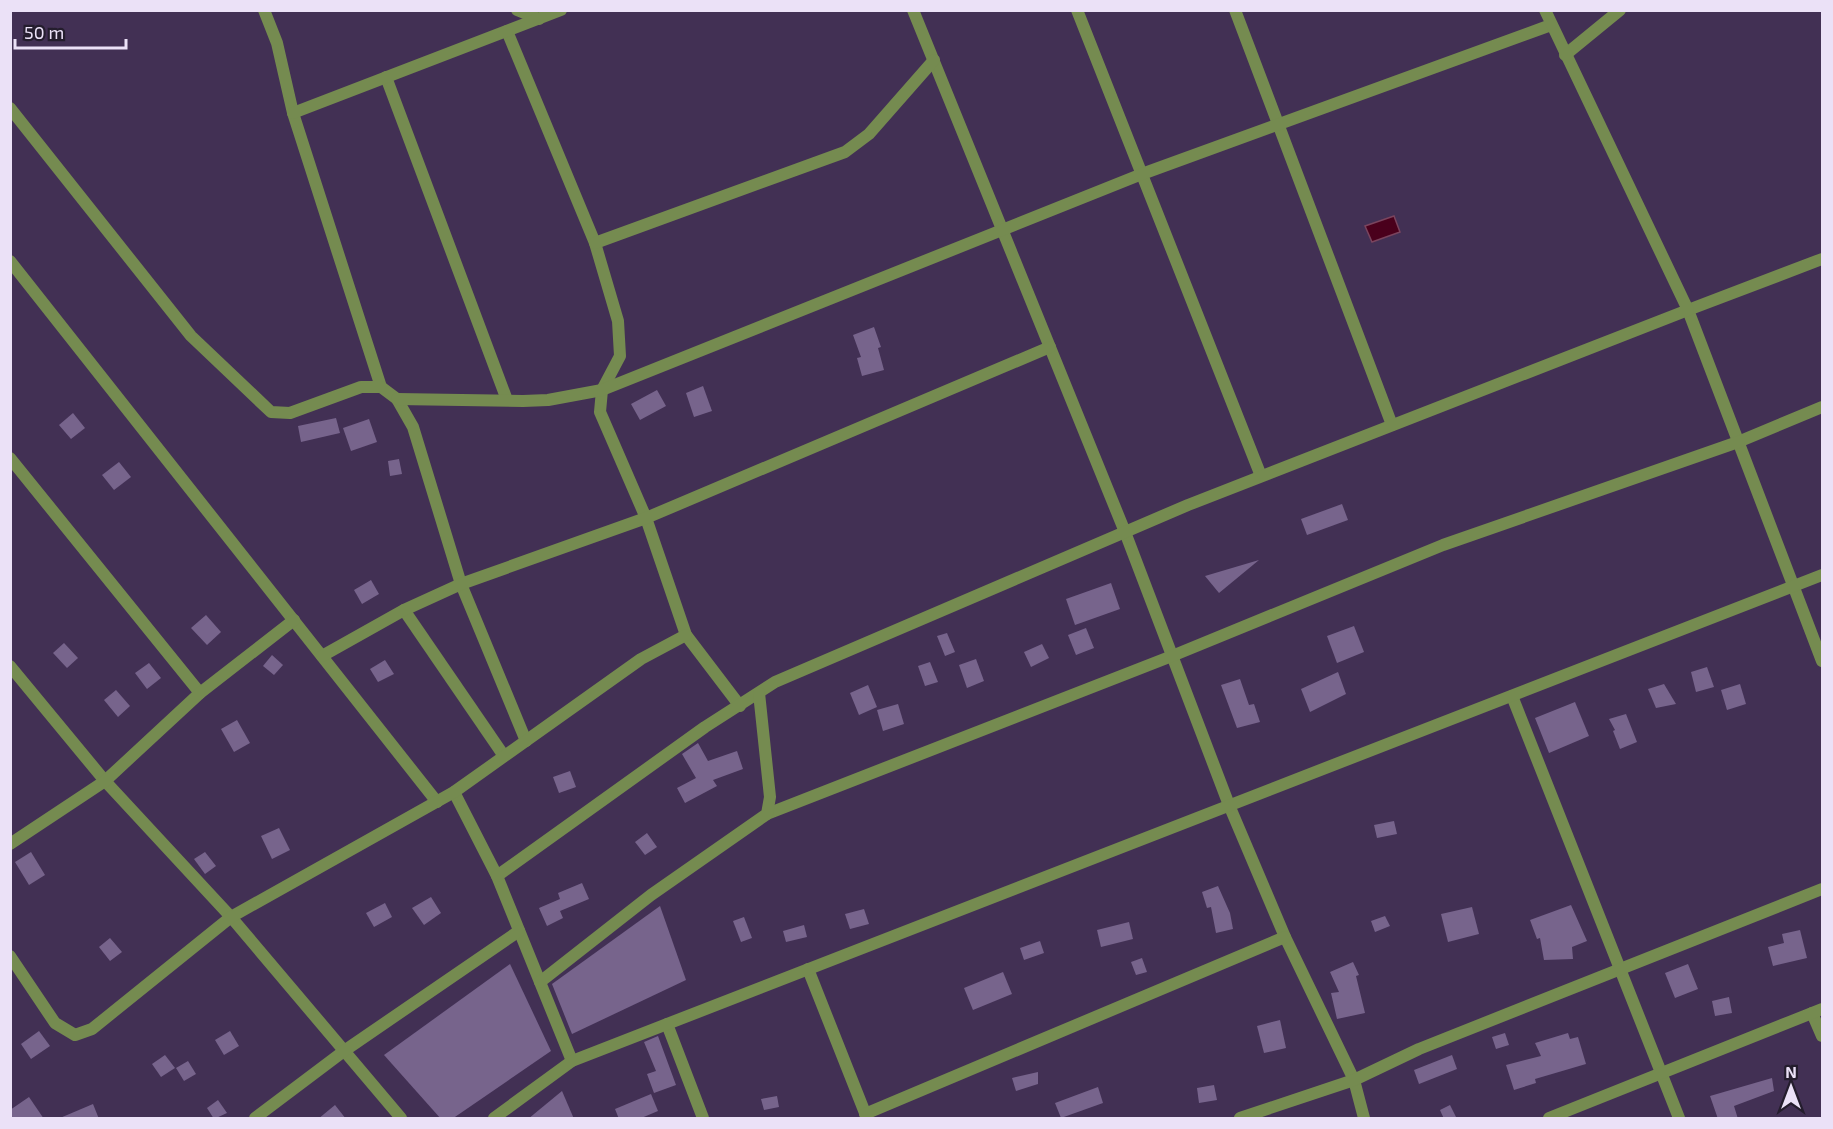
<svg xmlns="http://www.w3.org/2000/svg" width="1833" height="1129" font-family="'Exo 2',sans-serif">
	<rect width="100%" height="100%" fill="#423054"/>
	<!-- water -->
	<polygon fill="#4a001c" stroke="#7a445e" stroke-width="1.5" points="1394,216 1400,232 1372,242 1365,226"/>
	<!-- building -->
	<g fill="#77648c">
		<polygon points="874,327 881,347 878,348 884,370 862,376 857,358 861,357 853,335"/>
		<polygon points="703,386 712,411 694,417 686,393"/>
		<polygon points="657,390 666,406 640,420 631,404"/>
		<polygon points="73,413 85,428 71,439 59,425"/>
		<polygon points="336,418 340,433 301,442 298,426"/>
		<polygon points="369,419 377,442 351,451 343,428"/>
		<polygon points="399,459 402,474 390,476 388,461"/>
		<polygon points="119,462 131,477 114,490 102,475"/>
		<polygon points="1342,504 1348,520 1307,535 1301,519"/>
		<polygon points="1259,560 1219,593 1205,576"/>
		<polygon points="371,580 379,594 362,604 354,590"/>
		<polygon points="1111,583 1120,609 1075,625 1066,599"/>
		<polygon points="206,615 221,632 207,645 191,628"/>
		<polygon points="1354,626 1364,652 1337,663 1327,636"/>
		<polygon points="1086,628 1094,648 1076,655 1068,635"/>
		<polygon points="947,633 955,652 945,656 937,636"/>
		<polygon points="64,643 78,658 67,668 53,653"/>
		<polygon points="1042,644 1049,658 1031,667 1024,652"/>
		<polygon points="272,655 283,665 274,675 263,666"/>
		<polygon points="976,659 984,681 967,688 959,665"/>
		<polygon points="385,660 394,674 378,682 370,669"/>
		<polygon points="930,662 938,682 925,686 918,666"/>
		<polygon points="149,663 161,678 147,689 135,673"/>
		<polygon points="1707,667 1714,687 1696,692 1691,672"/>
		<polygon points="1338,672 1346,694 1310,712 1301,689"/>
		<polygon points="1240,679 1249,705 1254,704 1260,722 1237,728 1221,685"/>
		<polygon points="1664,684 1676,704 1656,708 1648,689"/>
		<polygon points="1740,684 1746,704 1727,710 1721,690"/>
		<polygon points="868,685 877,707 859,715 850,693"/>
		<polygon points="116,690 130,706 118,717 104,700"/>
		<polygon points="1575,702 1589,736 1549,753 1535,718"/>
		<polygon points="898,704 904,724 883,731 877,710"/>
		<polygon points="1626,714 1637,742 1620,749 1613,731 1615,730 1609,719"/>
		<polygon points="237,720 250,743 234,752 221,729"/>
		<polygon points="698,743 708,761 737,751 743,769 713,780 717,786 685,803 677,788 696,778 682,754"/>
		<polygon points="570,771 576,787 559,793 553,777"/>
		<polygon points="1394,821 1397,834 1377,838 1374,825"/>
		<polygon points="279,828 290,850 272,859 261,836"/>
		<polygon points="647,833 657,847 645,855 635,842"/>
		<polygon points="31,852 45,875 29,885 15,862"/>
		<polygon points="205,852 216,866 205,874 194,859"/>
		<polygon points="582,883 589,899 560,911 563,918 547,926 539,908 560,899 558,893"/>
		<polygon points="1218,886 1230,913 1233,929 1216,933 1211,907 1207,908 1202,892"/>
		<polygon points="431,897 441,913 424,925 412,908"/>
		<polygon points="385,903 392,917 374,927 366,913"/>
		<polygon points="1571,905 1587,941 1572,947 1573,959 1544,960 1540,938 1537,939 1530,920"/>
		<polygon points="660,906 686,980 572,1034 552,984"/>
		<polygon points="1472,907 1479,934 1448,942 1441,914"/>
		<polygon points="864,909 869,924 850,929 845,914"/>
		<polygon points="1385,916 1390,926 1375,932 1371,921"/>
		<polygon points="744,917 752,938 741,942 733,921"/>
		<polygon points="1129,922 1133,939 1101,947 1097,930"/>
		<polygon points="804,925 807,937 786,942 783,931"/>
		<polygon points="1800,930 1807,958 1773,966 1768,947 1784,943 1782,934"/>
		<polygon points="110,938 122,952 110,961 99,947"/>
		<polygon points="1040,941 1044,953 1024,960 1020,948"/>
		<polygon points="1142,958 1147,972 1136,975 1131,962"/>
		<polygon points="1353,962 1359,975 1356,976 1365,1013 1337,1019 1331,993 1339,992 1330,972"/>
		<polygon points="510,964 551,1051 452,1119 441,1119 384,1055"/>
		<polygon points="1688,964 1698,989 1675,998 1665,973"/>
		<polygon points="1003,972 1012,994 973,1010 964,988"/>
		<polygon points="1729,997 1732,1013 1715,1016 1712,1001"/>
		<polygon points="1280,1020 1286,1048 1264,1053 1257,1026"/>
		<polygon points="39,1031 50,1046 31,1059 21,1044"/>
		<polygon points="230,1031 239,1046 224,1055 215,1040"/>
		<polygon points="1505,1033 1509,1045 1496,1049 1492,1037"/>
		<polygon points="1568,1033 1570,1039 1578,1037 1586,1064 1535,1079 1536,1083 1514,1090 1506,1065 1541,1056 1535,1043"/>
		<polygon points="658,1036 676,1085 654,1093 647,1074 656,1071 644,1042"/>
		<polygon points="165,1055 175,1068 161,1077 152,1064"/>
		<polygon points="1452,1055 1457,1069 1419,1084 1414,1070"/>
		<polygon points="188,1061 196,1074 184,1081 176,1068"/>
		<polygon points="1038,1072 1038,1084 1016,1091 1012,1078"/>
		<polygon points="1772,1078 1774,1091 1734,1106 1738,1119 1718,1119 1710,1096"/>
		<polygon points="1214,1085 1217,1100 1199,1103 1197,1088"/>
		<polygon points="1098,1087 1103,1103 1061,1118 1055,1103"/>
		<polygon points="562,1091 574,1119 528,1119"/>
		<polygon points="651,1094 658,1111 639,1119 619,1119 615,1109"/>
		<polygon points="777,1096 779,1107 764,1110 761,1099"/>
		<polygon points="29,1097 44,1119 10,1119 10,1110"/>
		<polygon points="218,1100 227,1113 214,1119 207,1108"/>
		<polygon points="93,1104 99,1119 60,1119 60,1118"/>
		<polygon points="335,1105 346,1119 318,1119"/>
		<polygon points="1450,1105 1457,1119 1444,1119 1440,1110"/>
	</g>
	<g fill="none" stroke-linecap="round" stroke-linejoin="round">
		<!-- street -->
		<g stroke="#758b50" stroke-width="12">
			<polyline points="264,10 277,43 293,113 381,387"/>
			<polyline points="517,10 539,19"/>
			<polyline points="913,10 1125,532 1229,805 1285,937 1354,1080 1364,1118"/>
			<polyline points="1077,10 1261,476"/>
			<polyline points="1235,10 1392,425"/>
			<polyline points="507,31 595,243 618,321 620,356 602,390 600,412 646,518 686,635 740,706"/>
			<polyline points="1565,55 1620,10"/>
			<polyline points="386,77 507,400"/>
			<polyline points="10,108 191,336 271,412 290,413 361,387 381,387 397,399 413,427 461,584 526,741"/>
			<polyline points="293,113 561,10"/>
			<polyline points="595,243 845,152 869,134 934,60"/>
			<polyline points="1822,259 1688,310 1822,661"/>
			<polyline points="10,261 437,802"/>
			<polyline points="397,399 523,401 548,400 602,390 1142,174 1551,25"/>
			<polyline points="10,458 200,693"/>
			<polyline points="404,610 504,756"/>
			<polyline points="322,656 404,610 461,584 646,518 1050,347"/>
			<polyline points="10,666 105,781 231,917 401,1118"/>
			<polyline points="1512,696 1679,1118"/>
			<polyline points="454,792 497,876 572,1061"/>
			<polyline points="767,814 1172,656 1443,545 1738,442 1822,407"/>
			<polyline points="10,844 105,781 200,693 294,620"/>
			<polyline points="497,876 705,727 775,682 1188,505 1688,310 1545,10"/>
			<polyline points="10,956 55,1023 75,1035 92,1029 231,917 454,792 641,659 686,635"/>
			<polyline points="808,969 867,1118"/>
			<polyline points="540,982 651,895 767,814 770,797 759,693"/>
			<polyline points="1812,1013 1822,1036"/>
			<polyline points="667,1024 703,1118"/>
			<polyline points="865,1114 1285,937"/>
			<polyline points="255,1118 344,1051 519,931"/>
			<polyline points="494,1118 572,1061 1822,575"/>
			<polyline points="1240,1118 1354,1080 1419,1049 1822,889"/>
			<polyline points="1549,1118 1822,1009"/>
		</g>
	</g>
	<!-- border -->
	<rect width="1833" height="1129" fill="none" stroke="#ebe1f7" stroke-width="24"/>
	<!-- north arrow -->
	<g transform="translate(1791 1087)" stroke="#241d2d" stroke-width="4.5" paint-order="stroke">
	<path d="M0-4.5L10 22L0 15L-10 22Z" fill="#ebe1f7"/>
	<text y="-9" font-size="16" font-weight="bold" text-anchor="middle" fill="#ebe1f7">N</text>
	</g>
	<!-- scale -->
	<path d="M15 39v9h111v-9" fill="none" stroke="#ebe1f7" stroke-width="3"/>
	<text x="24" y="39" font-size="18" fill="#ebe1f7" stroke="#241d2d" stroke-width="4.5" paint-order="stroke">50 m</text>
</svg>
